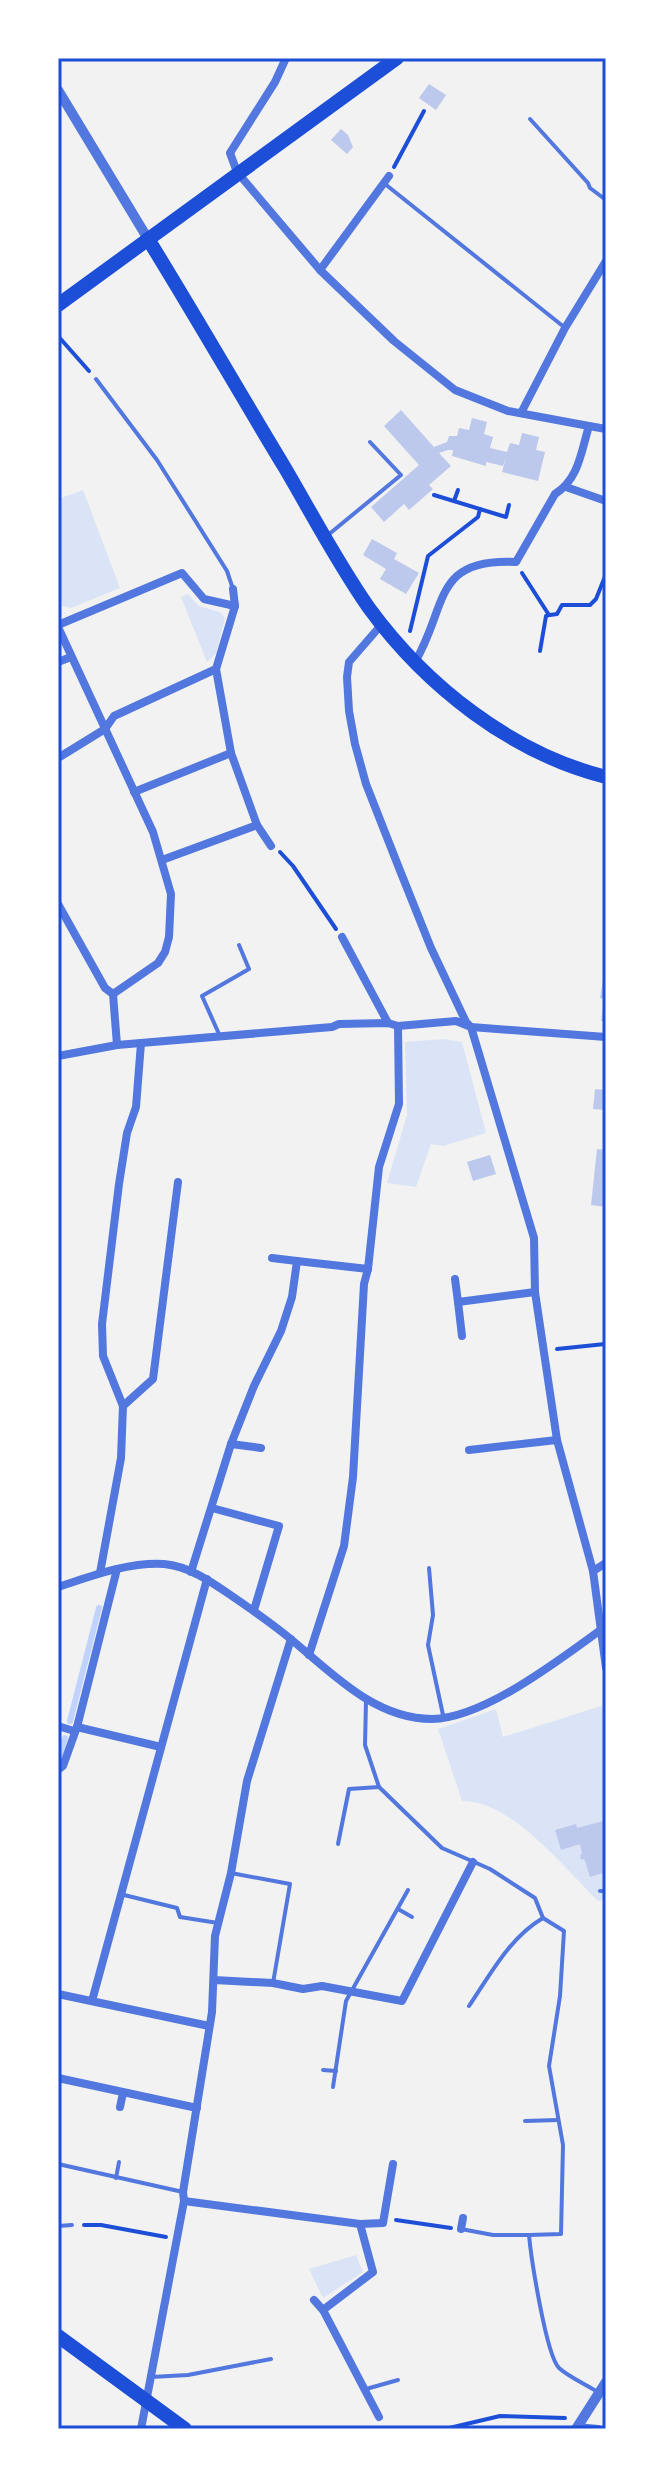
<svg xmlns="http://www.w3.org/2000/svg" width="664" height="2487" font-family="'Space Grotesk',sans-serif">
	<rect width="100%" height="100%" fill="#f2f2f2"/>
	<!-- green -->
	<g fill="#dbe4f7">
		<polygon points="83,490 120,588 71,608 58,605 58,499"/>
		<polygon points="188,594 199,606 220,612 225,618 216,653 207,662 181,597"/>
		<polygon points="444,1039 462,1042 486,1133 443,1146 431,1144 416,1187 387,1183 407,1115 405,1042"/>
		<path d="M604,1705l2,23v172l-8,1c-34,-33 -87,-101 -136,-100l-24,-72 58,-20 7,28z"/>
		<polygon points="356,2255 363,2272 323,2298 309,2269"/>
	</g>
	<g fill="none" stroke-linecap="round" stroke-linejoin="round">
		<!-- stream -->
		<g stroke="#bfd3fe" stroke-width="6">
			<polyline points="70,1721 99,1608"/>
			<polyline points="58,1761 65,1738"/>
		</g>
	</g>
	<!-- building -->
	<g fill="#bdc9ec">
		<polygon points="429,84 446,95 436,110 419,98"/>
		<polygon points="341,129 348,135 353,147 347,154 331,140"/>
		<polygon points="401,410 434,447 447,442 449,436 457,436 459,428 469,430 472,418 487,422 484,434 493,437 490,448 507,452 510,443 519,445 522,433 539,437 536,450 545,452 538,481 502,472 506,458 503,466 486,462 486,466 452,456 453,450 448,450 439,453 451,466 429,485 433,489 409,510 404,504 384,522 371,507 419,465 384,426"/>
		<polygon points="372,539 397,553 394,559 419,573 406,594 380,579 386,569 363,555"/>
		<polygon points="603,980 606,980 606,1022 601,1021 604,999 600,998"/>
		<polygon points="595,1089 606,1090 606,1110 593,1109"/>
		<polygon points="597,1149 606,1150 606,1207 591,1205"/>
		<polygon points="490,1155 496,1174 473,1181 467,1162"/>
		<polygon points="603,1821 606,1831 606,1872 590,1877 586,1864 584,1859 581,1860 580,1855 582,1854 580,1844 561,1850 555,1830 576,1824 577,1828"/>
	</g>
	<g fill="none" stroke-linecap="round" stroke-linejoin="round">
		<!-- path -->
		<g stroke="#1d4ed8" stroke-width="4">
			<polyline points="394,167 424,111"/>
			<polyline points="58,336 89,371"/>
			<polyline points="434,495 506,517 509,505"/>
			<polyline points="454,501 458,490"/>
			<polyline points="522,573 549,615 546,616 540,651"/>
			<polyline points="550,615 557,614 562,605 590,605 596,599 606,574"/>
			<polyline points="410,631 428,556 478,517 480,509"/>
			<polyline points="280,852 293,866 336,929"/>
			<polyline points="557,1349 605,1344"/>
			<polyline points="396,2220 451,2228"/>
			<polyline points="84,2225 101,2225 166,2237"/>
			<polyline points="445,2429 500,2416 565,2418"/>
		</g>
		<!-- service -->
		<g stroke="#5277de" stroke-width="4">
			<polyline points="530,119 588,183 590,188 606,200"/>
			<polyline points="385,184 564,327"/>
			<polyline points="96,379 157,460 227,571 233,589"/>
			<polyline points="328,535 401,475 370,442"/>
			<polyline points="219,1034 202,996 249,969 239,945"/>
			<polyline points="429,1568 433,1615 428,1645 443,1715"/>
			<polyline points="366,1701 365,1745 379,1787 442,1848 490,1869 535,1898 543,1918 564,1931 560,1996 549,2066 563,2145 561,2234 529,2235"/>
			<polyline points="338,1844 349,1789 379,1787"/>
			<polyline points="231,1873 290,1884 273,1983"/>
			<polyline points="600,1891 606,1891"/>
			<polyline points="120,1894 177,1908 180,1917 218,1923"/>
			<polyline points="398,1909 412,1917"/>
			<path d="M469,2006c21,-31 40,-68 74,-88"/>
			<polyline points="323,2070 336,2071"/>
			<polyline points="333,2087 346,2001 408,1890"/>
			<polyline points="525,2121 558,2120"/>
			<polyline points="58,2164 183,2192"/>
			<polyline points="116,2178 119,2162"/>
			<polyline points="58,2226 72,2225"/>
			<path d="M461,2229l32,6h36c2,22 17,120 30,133 10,9 26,16 37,23"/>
			<polyline points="151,2377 188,2375 271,2359"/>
			<polyline points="366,2389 398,2380"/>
		</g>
		<!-- minor -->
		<g stroke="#5277de" stroke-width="8">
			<path d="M286,58l-11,24 -45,71 7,19 83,98 74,71 61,49 53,21 81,15c-8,26 -10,53 -34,68l-39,68c-84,-4 -68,44 -101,100"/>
			<polyline points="320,270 389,176"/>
			<polyline points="521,413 565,328 606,261"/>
			<polyline points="589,426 606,429"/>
			<polyline points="566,487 606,501"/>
			<polyline points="233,589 235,606 216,669 231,753 257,825 271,846"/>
			<polyline points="382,624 349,662 347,677 349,711 355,744 366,784 399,868 431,948 466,1022 471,1027 534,1238 535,1292 557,1440 593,1571 606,1668"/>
			<polyline points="58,625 182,573 204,599 235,606"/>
			<polyline points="58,627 153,832 171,894 169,937 165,952 158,963 113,994"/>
			<polyline points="58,662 71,657"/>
			<polyline points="58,758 105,729 114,716 216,669"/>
			<polyline points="134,792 231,753"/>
			<polyline points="162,860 257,825"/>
			<polyline points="58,904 105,988 113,994 117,1045"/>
			<polyline points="342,937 388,1023"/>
			<polyline points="58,1056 117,1045 332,1027 339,1024 388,1023 398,1026 456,1021 471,1027 606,1037"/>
			<polyline points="272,1258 297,1261"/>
			<polyline points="455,1279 458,1302 535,1292"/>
			<polyline points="458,1302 462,1336"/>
			<polyline points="123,1406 153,1379 178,1182"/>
			<polyline points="231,1444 261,1448"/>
			<polyline points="469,1450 557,1440"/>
			<polyline points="212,1508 279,1526 254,1610"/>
			<polyline points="593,1571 606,1563"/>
			<polyline points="191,1572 231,1444 254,1386 281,1331 292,1297 297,1261 368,1269"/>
			<polyline points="100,1573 121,1458 123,1406 103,1356 102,1324 119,1184 127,1133 136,1107 141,1043"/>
			<path d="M58,1587c34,-11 70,-25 106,-23 24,2 46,17 65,30 22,15 44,30 64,47 40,33 82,78 139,78 53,-1 128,-60 170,-90"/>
			<polyline points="309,1655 344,1546 353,1477 364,1284 368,1269 379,1167 399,1104 398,1026"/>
			<polyline points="58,1726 74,1731"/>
			<polyline points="77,1727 161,1747"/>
			<polyline points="58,1770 63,1766 77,1727 117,1569"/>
			<polyline points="214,1980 273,1983 303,1989 322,1986 402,2001 473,1862"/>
			<polyline points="58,1994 209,2026"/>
			<polyline points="92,2001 207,1579"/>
			<polyline points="58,2078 197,2108"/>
			<polyline points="120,2107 123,2093"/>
			<polyline points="184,2201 360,2224 383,2223 393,2164"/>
			<polyline points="360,2224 373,2272 323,2310 379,2417"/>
			<polyline points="461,2229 463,2218"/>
			<polyline points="314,2300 323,2310"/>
			<polyline points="577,2427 598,2429"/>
			<polyline points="141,2429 184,2201 183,2192 212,2012 215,1936 231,1873 247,1781 291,1639"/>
		</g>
		<!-- tertiary -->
		<g stroke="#5277de" stroke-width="10">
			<polyline points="58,90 148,239"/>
			<polyline points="576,2429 606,2382"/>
		</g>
		<!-- primary -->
		<g stroke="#1d4ed8" stroke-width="14">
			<path d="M148,239c47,76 91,153 137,229 27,46 53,96 84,140 57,78 142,145 237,169"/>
			<polyline points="58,2336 185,2429"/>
		</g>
		<!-- trunk -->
		<polyline stroke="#1d4ed8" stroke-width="14" points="58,305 397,58"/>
	</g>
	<!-- border -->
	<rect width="664" height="2487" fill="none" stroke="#ffffff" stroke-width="120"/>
	<rect x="60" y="60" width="544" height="2367" fill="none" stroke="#1d4ed8" stroke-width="3"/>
</svg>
